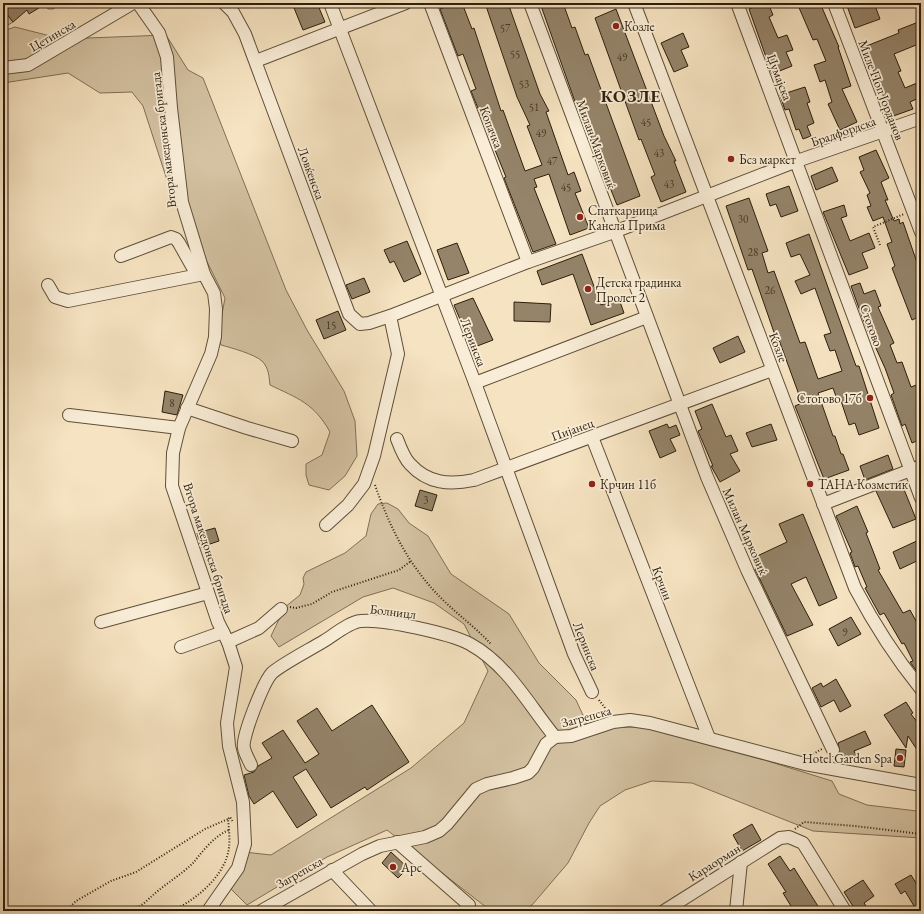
<svg xmlns="http://www.w3.org/2000/svg" width="924" height="914" font-family="'EB Garamond',serif">
	<rect width="100%" height="100%" fill="#f6e3c1"/>
	<filter id="stains"><feTurbulence type="fractalNoise" baseFrequency=".005" numOctaves="4"/><feColorMatrix values="0 0 0 0 .2 0 0 0 0 .09 0 0 0 0 .02 0 0 0 .5 -.17"/></filter>
	<radialGradient id="worn" r=".72"><stop offset=".6" stop-color="#630" stop-opacity="0"/><stop offset="1" stop-color="#630" stop-opacity=".3"/></radialGradient>
	<!-- green -->
	<g fill="#d4c2a2" stroke="#807057">
		<polygon points="44,3 63,3 53,9 48,9"/>
		<polygon points="3,9 13,22 3,28"/>
		<path d="M15,27l47,12 104,-4 22,35 15,8 83,212 21,40 37,61 11,30 2,35 -12,20 -16,14 -20,-5 -3,-10v-11l16,-9 8,-23c-16,-29 -33,-34 -60,-47 -1,-8 -1,-17 -8,-24 -8,-7 -30,-13 -41,-16l-3,-9 7,-38 -57,-115 -25,-77 -11,-14 -32,1 -32,-20 -65,10v-52z"/>
		<polygon points="387,503 398,509 409,523 428,536 451,574 509,614 539,663 576,700 588,726 602,728 634,727 671,731 832,781 839,794 867,805 917,811 921,810 921,838 813,831 692,783 652,781 625,790 600,806 589,823 568,863 532,905 523,911 491,911 387,830 327,857 247,905 229,887 244,852 271,855 411,768 464,723 488,671 464,624 434,603 393,588 363,597 279,647 271,636 285,607 300,595 304,584 303,578 306,572 345,553 366,536 371,514 378,504"/>
	</g>
	<!-- building -->
	<g fill="#95846a" stroke="#2c1e0c">
		<polygon points="6,3 47,3 29,14 27,10 13,22 3,9 3,6"/>
		<polygon points="292,3 317,3 325,22 303,30"/>
		<polygon points="455,3 462,3 472,29 474,28 501,111 503,110 525,171 542,165 527,126 530,125 517,97 485,3 508,3 540,94 549,111 546,112 568,175 574,172 581,191 575,193 589,228 570,235 549,174 534,179 537,187 534,188 556,244 533,252 504,178 506,177 471,91 476,89 463,54 458,56 440,9"/>
		<polygon points="540,3 563,3 572,28 575,27 585,55 588,54 640,196 617,205 599,160 601,159 574,99"/>
		<polygon points="762,3 768,3 773,15 769,17 778,38 787,35 793,50 786,52 792,66 772,74 749,9"/>
		<polygon points="797,3 820,3 839,47 838,47 851,86 842,89 857,122 840,130 828,104 832,102 825,80 820,82 814,65 826,61 817,39 813,40"/>
		<polygon points="846,3 874,3 880,19 855,28"/>
		<polygon points="616,9 664,136 676,161 674,161 686,192 661,202 651,177 655,175 641,139 639,140 595,18"/>
		<polygon points="921,21 921,43 894,54 901,71 898,72 905,88 917,83 921,97 910,102 913,109 888,118 882,101 885,100 864,47 899,33 898,30"/>
		<polygon points="683,33 689,47 681,50 688,66 674,72 661,43"/>
		<polygon points="805,87 810,102 807,103 814,123 807,126 811,136 803,139 799,129 796,130 789,109 785,110 780,95"/>
		<polygon points="876,150 889,178 881,182 888,200 885,200 894,221 899,219 900,224 903,222 921,274 921,316 912,320 892,268 895,266 887,244 892,242 883,217 873,221 867,207 871,206 867,195 870,193 860,172 864,170 859,157"/>
		<polygon points="832,167 838,181 816,190 811,176"/>
		<polygon points="789,186 798,211 781,217 776,204 770,206 766,194"/>
		<polygon points="749,198 768,251 762,253 768,273 774,271 800,343 805,342 818,379 842,371 835,350 830,351 824,335 831,333 815,288 801,294 795,281 810,275 800,254 791,257 786,243 809,234 856,366 859,366 879,428 859,435 855,423 849,425 841,401 838,402 833,388 818,393 833,436 835,436 841,454 843,454 849,470 824,479 795,406 802,403 779,340 777,341 752,269 748,270 726,206"/>
		<polygon points="844,205 847,216 841,218 850,241 869,233 875,248 862,253 868,268 849,275 823,212"/>
		<polygon points="407,241 421,274 404,282 394,261 390,263 384,250"/>
		<polygon points="457,243 469,273 448,280 437,250"/>
		<polygon points="582,254 601,305 619,299 624,313 591,325 573,274 542,285 537,271"/>
		<polygon points="364,278 370,292 352,299 346,285"/>
		<polygon points="860,283 864,294 875,290 881,306 878,307 894,343 890,345 897,363 902,362 911,387 919,384 921,389 921,439 912,443 905,424 902,426 891,395 894,393 885,368 864,322 851,286"/>
		<polygon points="473,298 493,340 472,348 454,305"/>
		<polygon points="514,302 551,304 550,322 514,321"/>
		<polygon points="338,311 346,330 324,339 316,320"/>
		<polygon points="738,336 745,352 720,363 713,348"/>
		<polygon points="165,391 183,395 177,415 162,412"/>
		<polygon points="712,404 726,437 731,435 738,451 730,454 740,471 720,482 711,466 713,466 698,431 702,429 695,411"/>
		<polygon points="667,424 669,428 676,425 680,435 670,439 676,451 660,458 649,431"/>
		<polygon points="771,424 777,440 752,447 746,433"/>
		<polygon points="888,455 893,469 865,480 860,466"/>
		<polygon points="901,482 916,519 893,528 876,491"/>
		<polygon points="420,490 437,495 432,511 415,506"/>
		<polygon points="857,506 868,532 866,533 880,569 878,570 903,613 910,610 921,630 921,677 910,662 913,661 904,643 902,644 884,613 880,615 865,588 867,587 858,566 855,567 850,553 852,552 836,516"/>
		<polygon points="803,514 837,598 819,606 806,577 791,584 813,625 787,636 755,569 757,567 753,558 787,542 779,524"/>
		<polygon points="215,528 219,541 201,547 197,533"/>
		<polygon points="921,539 921,559 900,569 893,552"/>
		<polygon points="851,617 861,634 838,646 829,629"/>
		<polygon points="836,679 851,706 840,712 834,700 821,707 812,688 821,683 823,687"/>
		<polygon points="906,702 913,713 911,714 921,727 921,756 908,736 906,748 884,715"/>
		<polygon points="372,705 409,762 367,790 365,787 331,808 306,769 293,777 317,815 297,828 273,791 254,804 249,796 244,775 254,772 258,766 272,758 262,743 283,730 305,763 319,754 297,721 317,708 332,731"/>
		<polygon points="865,731 871,744 854,751 858,759 847,764 844,763 840,753 838,743"/>
		<polygon points="896,749 906,750 904,767 894,766"/>
		<polygon points="752,824 761,840 742,851 733,835"/>
		<polygon points="391,852 408,868 398,878 382,863"/>
		<polygon points="780,856 790,871 794,868 821,911 794,911 783,893 786,892 768,864"/>
		<polygon points="911,875 921,891 921,911 917,911 905,891 901,894 895,884"/>
		<polygon points="863,880 874,896 864,903 866,906 856,911 844,892"/>
	</g>
	<g fill="none" stroke-linecap="round" stroke-linejoin="round">
		<!-- street casing -->
		<g stroke="#5e4f39" stroke-width="14">
			<g id="street">
				<polyline points="138,3 159,33 167,57 171,108 182,202 204,274 214,293 216,309 215,337 211,354 179,428 173,453 172,486 218,622 228,642 259,628 281,609"/>
				<polyline points="224,3 233,12 245,34 349,314 360,324 369,323 390,316 528,262 614,232 797,161 921,118"/>
				<polyline points="330,3 475,383 574,654 592,692"/>
				<polyline points="430,3 528,262"/>
				<polyline points="530,3 707,477 748,572 833,750"/>
				<path d="M634,3l221,585c19,36 40,69 66,101"/>
				<polyline points="737,3 921,498"/>
				<polyline points="834,3 921,232"/>
				<polyline points="256,61 406,3"/>
				<polyline points="3,68 28,65 133,3"/>
				<polyline points="121,256 171,237 176,239 179,243 197,275"/>
				<polyline points="48,285 55,297 68,301 204,274"/>
				<polyline points="475,383 647,317"/>
				<polyline points="187,408 247,428 292,441"/>
				<polyline points="69,415 179,428"/>
				<polyline points="592,437 709,738"/>
				<path d="M397,439c3,8 7,19 13,25 18,20 40,21 64,16l298,-110"/>
				<polyline points="823,504 921,466"/>
				<polyline points="326,525 348,505 364,484 374,456 398,354 390,316"/>
				<polyline points="101,622 208,593"/>
				<polyline points="181,647 223,632"/>
				<path d="M251,765c-2,-5 -6,-11 -7,-17 -3,-10 20,-67 28,-75 10,-9 39,-24 52,-32 10,-6 25,-19 37,-20 23,-2 88,12 109,23 38,21 58,60 85,93"/>
				<polyline points="397,842 469,905"/>
				<polyline points="332,870 371,911"/>
				<polyline points="208,911 238,868 245,844 243,802 229,746 227,723 236,667 228,642"/>
				<polyline points="261,911 362,854 380,846 425,837 439,831 447,824 476,789 487,784 513,778 528,773 533,768 546,744 555,737 571,736 613,722 630,720 650,723 805,764 921,785"/>
				<polyline points="664,911 780,838 789,837 803,843 845,911"/>
				<polyline points="736,911 741,862"/>
			</g>
		</g>
		<!-- path -->
		<g stroke="#2c1e0c" stroke-width="2" stroke-dasharray="1 2" stroke-linecap="butt">
			<polyline points="880,245 873,227 904,214"/>
			<path d="M375,485c15,43 34,81 66,113 16,16 34,29 50,46"/>
			<polyline points="290,607 296,608 312,604 332,592 399,570 411,561"/>
			<polyline points="599,700 608,712"/>
			<polyline points="813,754 822,749"/>
			<polyline points="795,829 804,822 855,826 921,834"/>
			<path d="M178,908c22,-12 47,-33 51,-60 1,-9 0,-20 -1,-29l2,-2 3,5"/>
			<polyline points="66,911 76,901 111,881 136,872 205,829 228,819"/>
			<path d="M132,911l3,-4c7,0 12,-7 17,-11 13,-12 29,-21 41,-33 10,-12 21,-27 36,-33"/>
			<polyline points="160,911 186,907 189,911"/>
		</g>
		<!-- street -->
		<use href="#street" stroke="#f9edd7" stroke-width="12"/>
	</g>
	<!-- markers -->
	<g fill="#8f2418" stroke="#f9edd7" stroke-width="1.5">
		<circle cx="616" cy="26" r="4"/>
		<circle cx="731" cy="159" r="4"/>
		<circle cx="580" cy="217" r="4"/>
		<circle cx="588" cy="289" r="4"/>
		<circle cx="870" cy="398" r="4"/>
		<circle cx="592" cy="484" r="4"/>
		<circle cx="810" cy="484" r="4"/>
		<circle cx="900" cy="758" r="4"/>
		<circle cx="393" cy="867" r="4"/>
	</g>
	<g text-anchor="middle" stroke-width="3.5" stroke-linejoin="round" paint-order="stroke">
		<!-- number labels -->
		<g font-size="11" fill="#463824">
			<text x="505" y="32">57</text>
			<text x="515" y="58">55</text>
			<text x="622" y="61">49</text>
			<text x="524" y="88">53</text>
			<text x="534" y="111">51</text>
			<text x="646" y="126">45</text>
			<text x="541" y="137">49</text>
			<text x="659" y="157">43</text>
			<text x="552" y="165">47</text>
			<text x="669" y="188">43</text>
			<text x="566" y="191">45</text>
			<text x="743" y="223">30</text>
			<text x="753" y="256">28</text>
			<text x="770" y="294">26</text>
			<text x="331" y="329">15</text>
			<text x="172" y="407">8</text>
			<text x="426" y="504">3</text>
			<text x="845" y="636">9</text>
		</g>
		<!-- poi labels -->
		<g font-size="13" fill="#2c1e0c" stroke="#f9edd7" text-anchor="start">
			<text x="624" y="31">Козле</text>
			<text x="739" y="164">Бсз маркет</text>
			<text x="588" y="215">Спаткарница<tspan x="588" dy="15">Канела Прима</tspan></text>
			<text x="596" y="287">Детска градинка<tspan x="596" dy="15">Пролет 2</tspan></text>
			<text x="862" y="403" text-anchor="end">Стогово 17б</text>
			<text x="600" y="489">Крчин 11б</text>
			<text x="818" y="489">ТАНА Козметик</text>
			<text x="892" y="763" text-anchor="end">Hotel Garden Spa</text>
			<text x="401" y="872">Арс</text>
		</g>
		<!-- street labels -->
		<g font-size="13" fill="#2c1e0c" stroke="#f9edd7">
			<text transform="translate(52 35) rotate(-30)" y="5">Цетинска</text>
			<text transform="translate(780 77) rotate(69)" y="5">Џумајска</text>
			<text transform="translate(882 90) rotate(69)" y="5">Миле Поп Јорданов</text>
			<text transform="translate(492 127) rotate(69)" y="5">Копачка</text>
			<text transform="translate(843 131) rotate(-19)" y="5">Брадфордска</text>
			<text transform="translate(163 140) rotate(-97)" y="5">Втора македонска бригада</text>
			<text transform="translate(597 144) rotate(70)" y="5">Милан Марковиќ</text>
			<text transform="translate(312 173) rotate(70)" y="5">Ловќенска</text>
			<text transform="translate(872 325) rotate(70)" y="5">Стогово</text>
			<text transform="translate(474 342) rotate(69)" y="5">Леринска</text>
			<text transform="translate(779 347) rotate(69)" y="5">Козле</text>
			<text transform="translate(572 429) rotate(-20)" y="5">Пијанец</text>
			<text transform="translate(746 531) rotate(66)" y="5">Милан Марковиќ</text>
			<text transform="translate(209 548) rotate(72)" y="5">Втора македонска бригада</text>
			<text transform="translate(663 583) rotate(69)" y="5">Крчин</text>
			<text transform="translate(393 611) rotate(7)" y="5">Болницл</text>
			<text transform="translate(587 646) rotate(68)" y="5">Леринска</text>
			<text transform="translate(586 716) rotate(-15)" y="5">Загрепска</text>
			<text transform="translate(714 862) rotate(-32)" y="5">Караорман</text>
			<text transform="translate(299 872) rotate(-30)" y="5">Загрепска</text>
		</g>
		<!-- district labels -->
		<g font-size="17" font-weight="bold" letter-spacing="1" fill="#2c1e0c" stroke="#f9edd7">
			<text x="631" y="102">КОЗЛЕ</text>
		</g>
	</g>
	<!-- margin -->
	<rect width="924" height="914" fill="none" stroke="#f6e3c1" stroke-width="16"/>
	<rect x="4" y="4" width="916" height="906" fill="none" stroke="#2c1e0c" stroke-width="2"/>
	<rect x="8" y="8" width="908" height="898" fill="none" stroke="#2c1e0c"/>
	<rect width="100%" height="100%" filter="url(#stains)"/>
	<rect width="100%" height="100%" fill="url(#worn)"/>
</svg>
